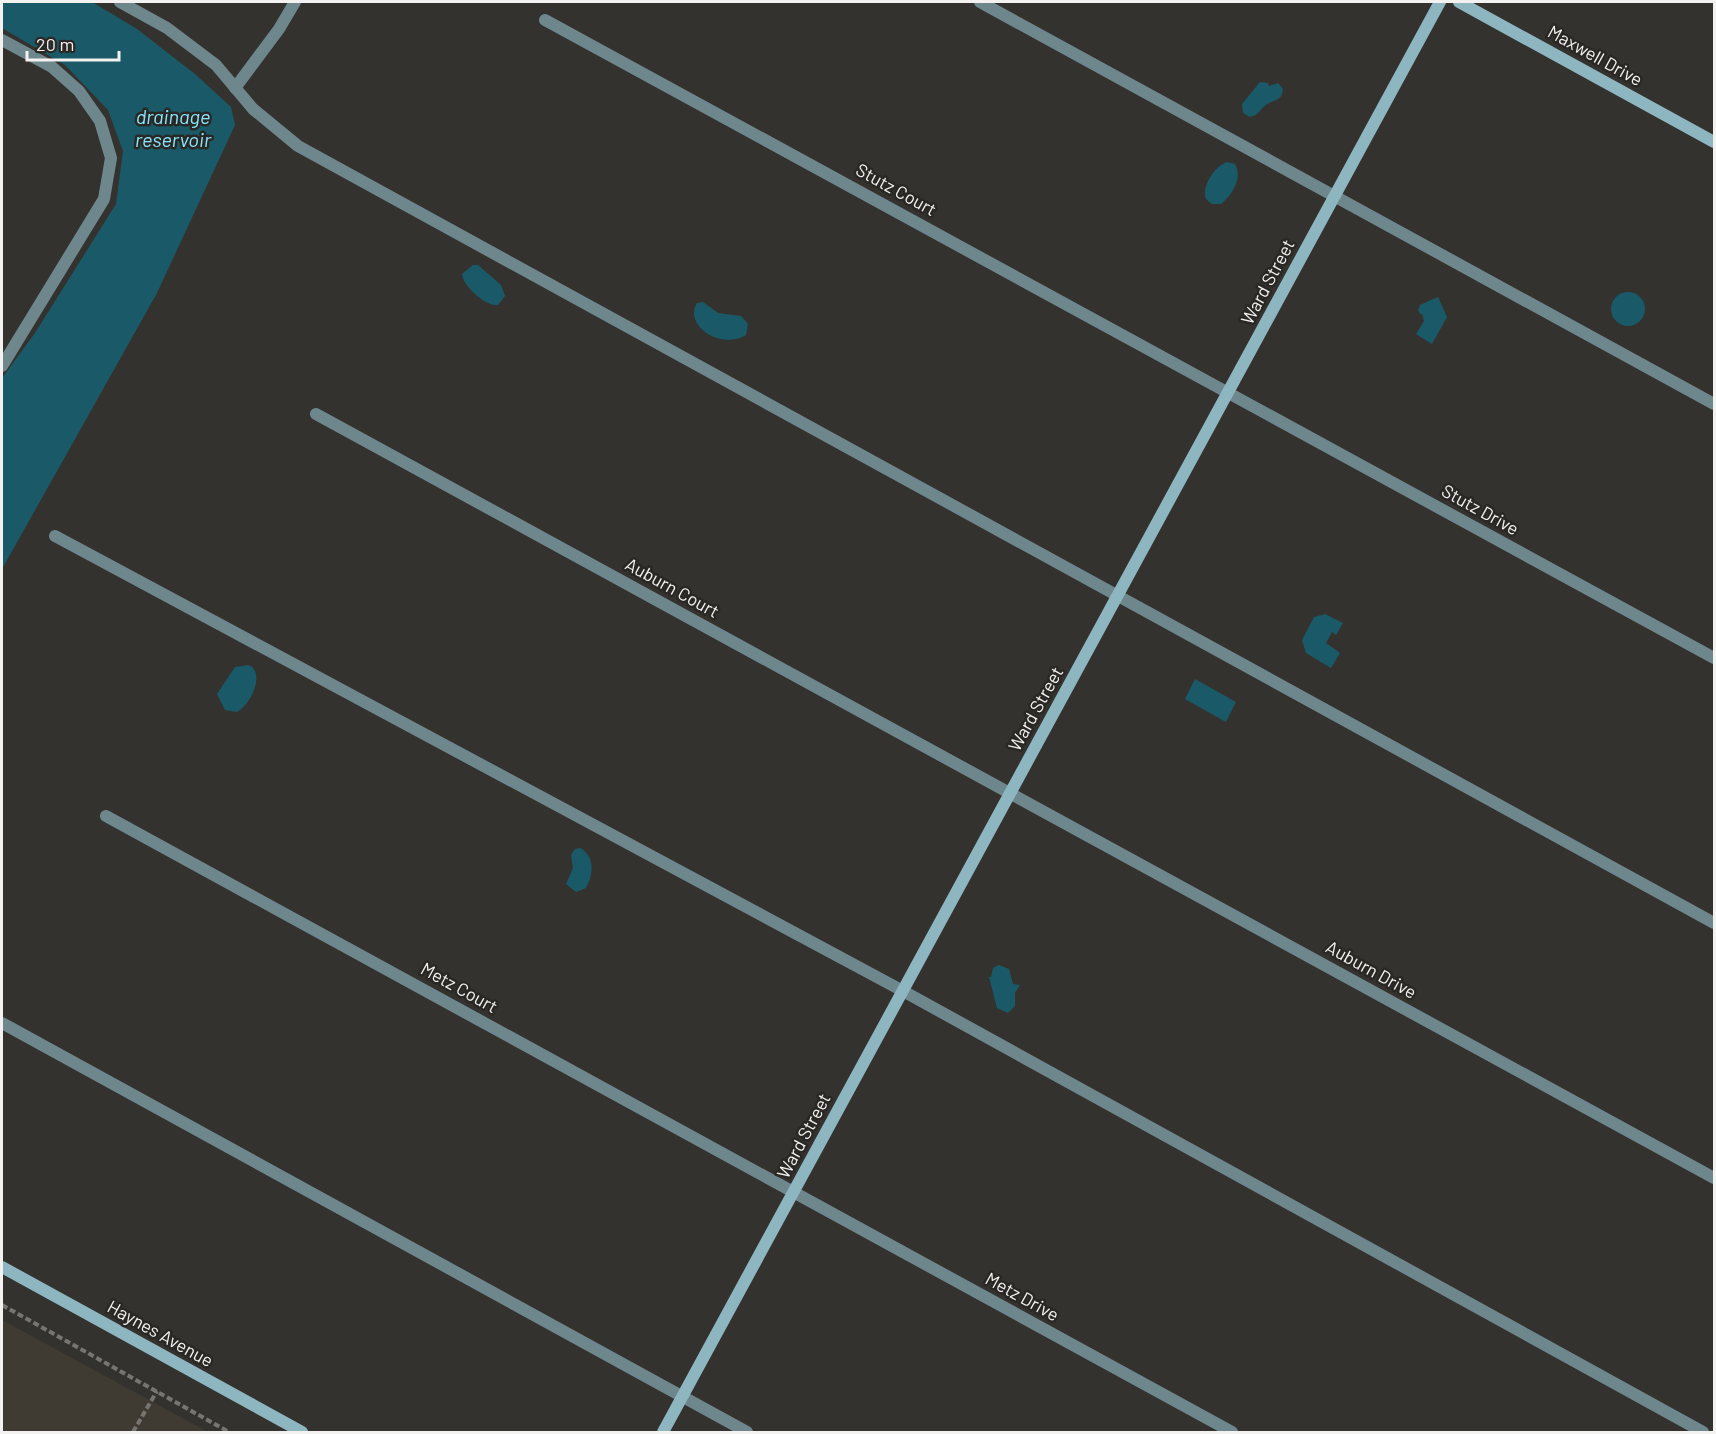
<svg xmlns="http://www.w3.org/2000/svg" width="1716" height="1434" font-family="Barlow,sans-serif">
	<rect width="100%" height="100%" fill="#34322e"/>
	<!-- built -->
	<polygon fill="#403b32" points="2,1320 208,1432 2,1432"/>
	<!-- water -->
	<g fill="#1a5a68">
		<polygon points="2,2 92,2 137,29 195,74 231,107 235,125 157,293 2,569 2,378 35,333 116,204 123,151 108,110 65,65 2,28"/>
		<path d="M1260,82l8,1 1,3 9,-3 5,6c-1,13 -9,10 -17,16 -7,5 -7,10 -16,12l-7,-4 -1,-9z"/>
		<path d="M1227,162l8,2c8,14 -3,31 -14,40h-9l-6,-5c-5,-13 9,-33 21,-37z"/>
		<path d="M473,265h5l23,20 4,11 -7,9c-12,2 -35,-19 -36,-31z"/>
		<circle cx="1628" cy="309" r="17"/>
		<polygon points="1438,297 1447,317 1432,344 1416,334 1424,321 1422,314 1420,314 1418,310 1420,305"/>
		<path d="M703,302l15,11 23,3 7,8 -2,11c-26,16 -63,-11 -49,-32z"/>
		<polygon points="1325,614 1343,623 1336,635 1332,632 1326,643 1340,653 1331,668 1306,653 1302,640 1314,617"/>
		<path d="M249,665c17,9 1,40 -12,47l-12,-2 -8,-16 18,-27z"/>
		<polygon points="1195,679 1236,702 1226,722 1185,699"/>
		<path d="M580,848c15,8 14,26 6,40l-10,4 -10,-8 7,-16 -2,-13 4,-6z"/>
		<polygon points="999,965 1009,969 1013,984 1020,985 1015,993 1015,1006 1008,1013 997,1008 989,977 991,977 993,968"/>
	</g>
	<g fill="none" stroke-linecap="round" stroke-linejoin="round">
		<!-- path -->
		<g stroke="#777572" stroke-width="4" stroke-dasharray="6 3" stroke-linecap="butt">
			<polyline points="2,1305 229,1432"/>
			<polyline points="133,1432 157,1391"/>
		</g>
		<!-- lane -->
		<g stroke="#6e878d" stroke-width="12">
			<polyline points="120,2 167,28 216,65 253,109 298,146 1714,923"/>
			<polyline points="980,2 1714,404"/>
			<polyline points="2,40 52,67 79,91 100,121 111,158 104,199 2,366"/>
			<polyline points="235,88 279,29 295,2"/>
			<polyline points="55,536 903,991 1703,1432"/>
			<polyline points="2,1023 747,1432"/>
		</g>
		<!-- street -->
		<g stroke="#6e878d" stroke-width="12">
			<polyline points="545,20 1714,658"/>
			<polyline points="316,414 1714,1178"/>
			<polyline points="106,816 1232,1432"/>
		</g>
		<!-- secondary -->
		<g stroke="#8eb6c1" stroke-width="12">
			<polyline points="1459,2 1714,142"/>
			<polyline points="2,1267 302,1432"/>
			<polyline points="663,1432 1440,2"/>
		</g>
	</g>
	<g text-anchor="middle" stroke-width="5" stroke-linejoin="round" paint-order="stroke">
		<!-- street labels -->
		<g font-size="18" fill="#f3f2f0" stroke="#2a2825">
			<text transform="translate(1595 56) rotate(29)" y="6">Maxwell Drive</text>
			<text transform="translate(896 190) rotate(29)" y="6">Stutz Court</text>
			<text transform="translate(1268 282) rotate(-62)" y="6">Ward Street</text>
			<text transform="translate(1480 510) rotate(29)" y="6">Stutz Drive</text>
			<text transform="translate(672 588) rotate(29)" y="6">Auburn Court</text>
			<text transform="translate(1036 709) rotate(-61)" y="6">Ward Street</text>
			<text transform="translate(1371 970) rotate(29)" y="6">Auburn Drive</text>
			<text transform="translate(459 988) rotate(29)" y="6">Metz Court</text>
			<text transform="translate(804 1136) rotate(-62)" y="6">Ward Street</text>
			<text transform="translate(1022 1297) rotate(29)" y="6">Metz Drive</text>
			<text transform="translate(160 1334) rotate(29)" y="6">Haynes Avenue</text>
		</g>
		<!-- water labels -->
		<g font-size="20" font-style="italic" fill="#87e7ff" stroke="#2a2825">
			<text x="173" y="124">drainage<tspan x="173" dy="23">reservoir</tspan></text>
		</g>
	</g>
	<!-- border -->
	<rect width="1716" height="1434" fill="none" stroke="#f3f2f0" stroke-width="6"/>
	<!-- scale -->
	<path d="M27 51v9h92v-9" fill="none" stroke="#f3f2f0" stroke-width="3"/>
	<text x="36" y="51" font-size="18" fill="#f3f2f0" stroke="#2a2825" stroke-width="4.5" paint-order="stroke">20 m</text>
</svg>
